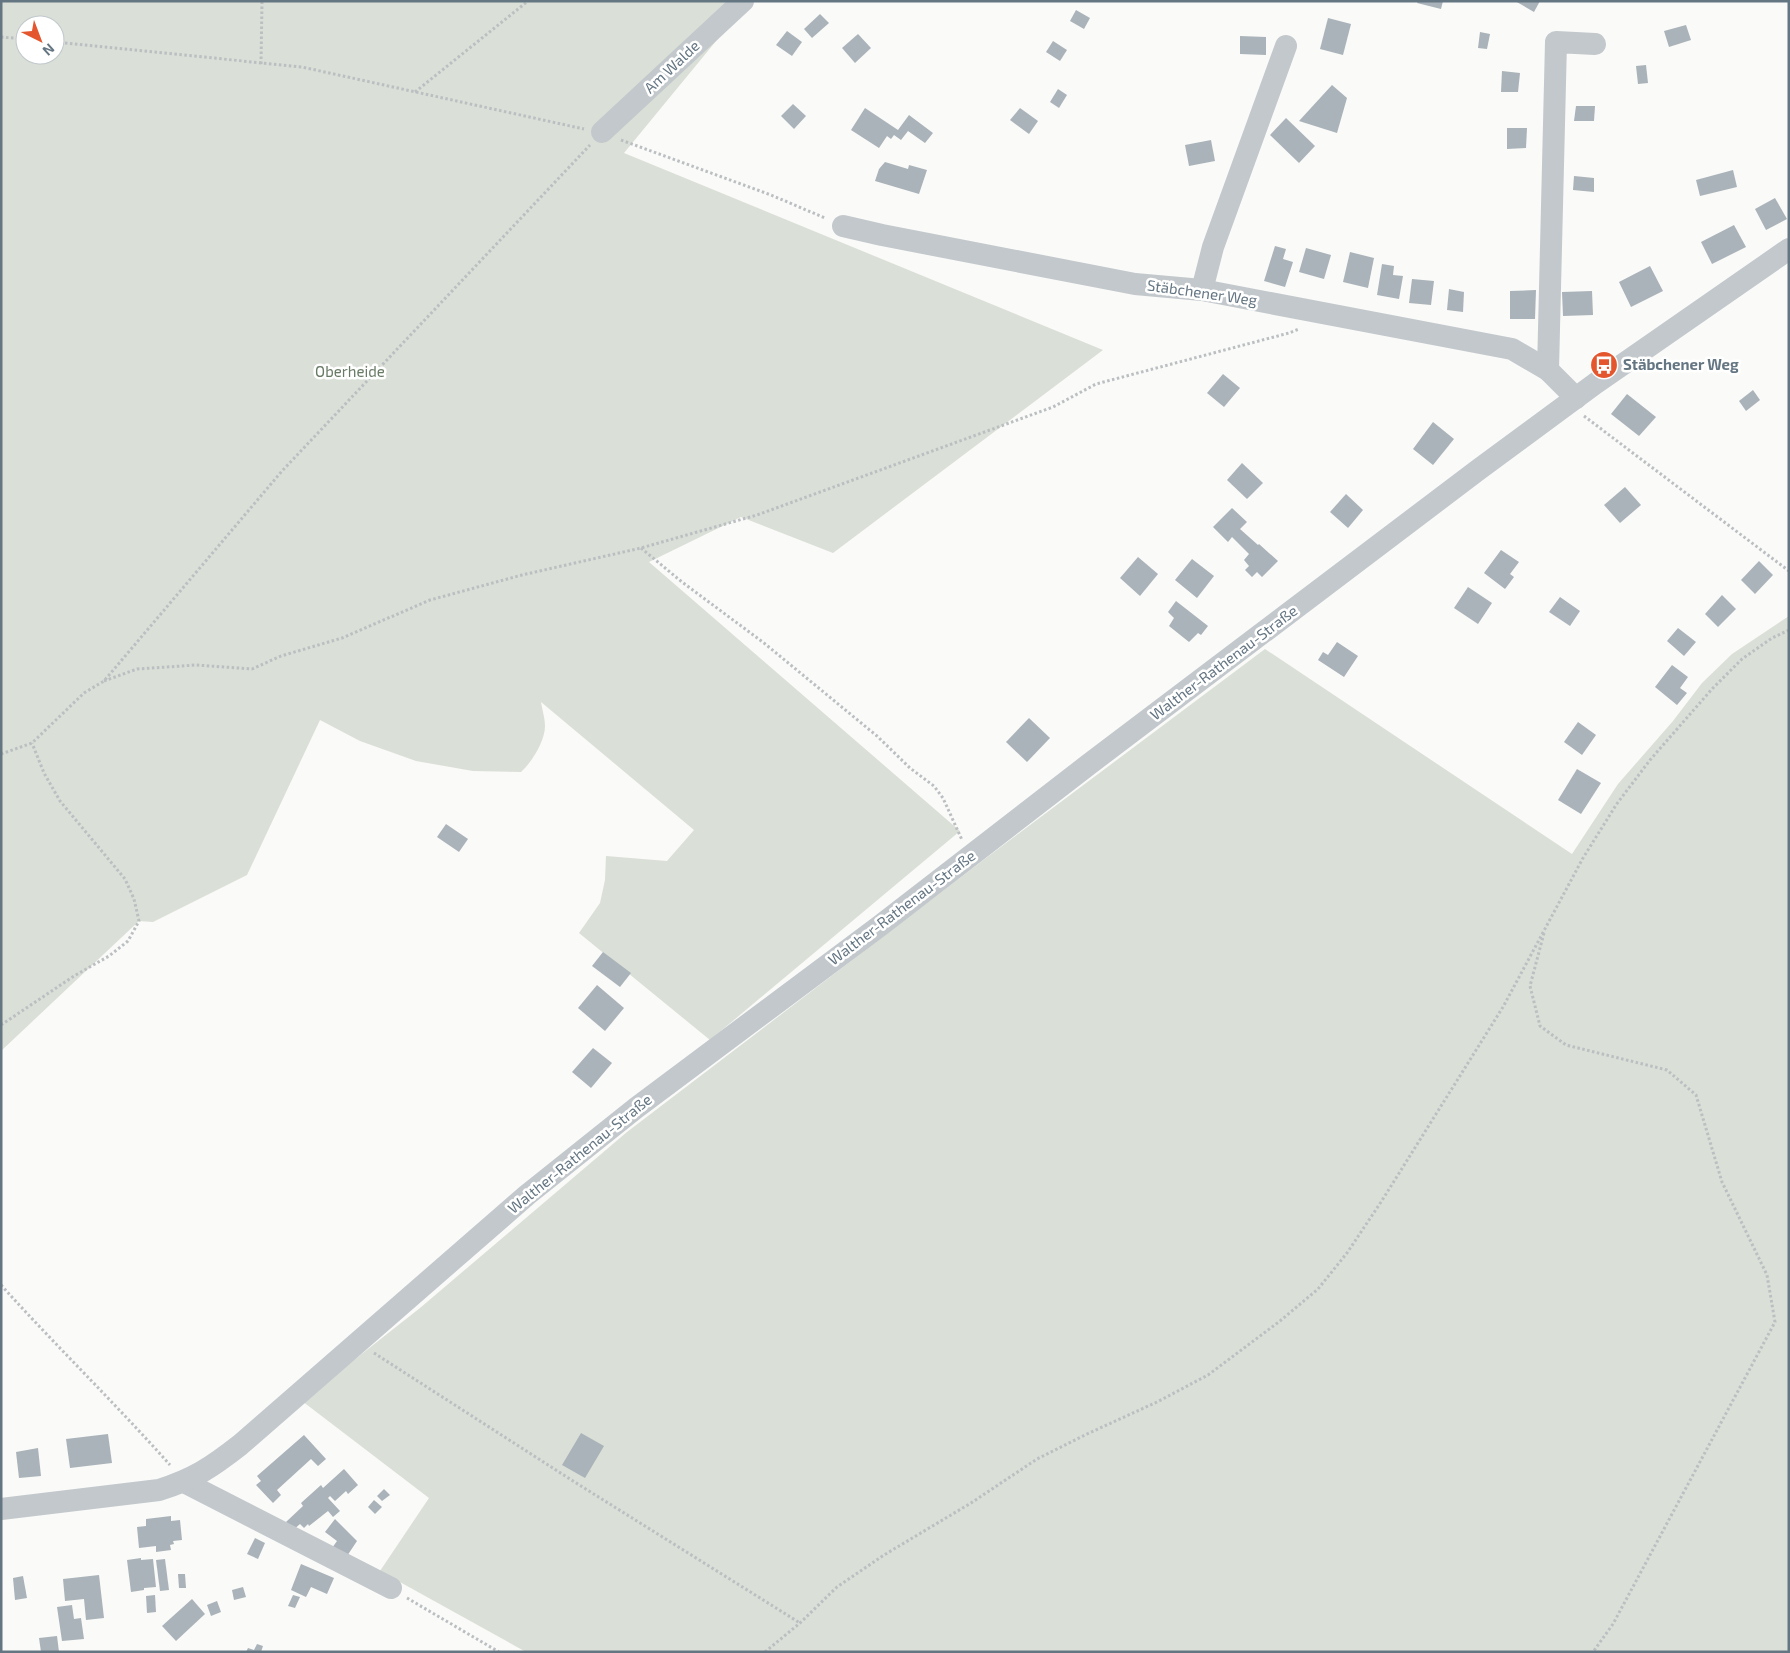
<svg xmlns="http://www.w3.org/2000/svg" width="1790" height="1653" font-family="'Exo 2',sans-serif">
	<rect width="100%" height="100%" fill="#fafaf8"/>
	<!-- green -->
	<g fill="#dadfd7" fill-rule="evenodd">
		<path d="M1,1h748l-125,152 479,197 -270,203 -92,-36 -92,45 311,269 -250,209 -131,-107 21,-30 5,-23 1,-24 61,5 27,-31 -153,-128c1,7 4,16 4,24 0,15 -13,36 -24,46l-48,-1 -57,-10 -56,-20 -40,-21 -73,155 -94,47 -14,-1 -138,130zM25,25h30v30h-30z"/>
		<polygon points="1789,616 1789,1652 526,1652 380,1571 429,1498 302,1401 420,1308 627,1132 986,858 1265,649 1572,854 1618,784 1673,721 1702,683 1732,654"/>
	</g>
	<!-- building -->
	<g fill="#aab3b9">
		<polygon points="1418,1 1443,1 1441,9 1417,3"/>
		<polygon points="1515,1 1540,1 1534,12"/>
		<polygon points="1076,10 1090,18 1084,29 1070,21"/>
		<polygon points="820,14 829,23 812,38 804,29"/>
		<polygon points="1328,18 1351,24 1343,55 1320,49"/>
		<polygon points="1686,25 1691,40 1669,47 1664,31"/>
		<polygon points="787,31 802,42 792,56 776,45"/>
		<polygon points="1480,32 1490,34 1487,49 1478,48"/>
		<polygon points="858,34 871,48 855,63 842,48"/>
		<polygon points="1240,36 1266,37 1266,55 1240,54"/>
		<polygon points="1053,41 1067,50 1060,61 1046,52"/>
		<polygon points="1646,65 1648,83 1638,84 1636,66"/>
		<polygon points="1502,71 1520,73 1518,92 1501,92"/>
		<polygon points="1332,85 1347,98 1337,133 1299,121"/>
		<polygon points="1058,89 1067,95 1059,108 1050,102"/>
		<polygon points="793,104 806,116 794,129 781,116"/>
		<polygon points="1576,106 1595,106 1594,121 1574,121"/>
		<polygon points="865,108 898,130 909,115 933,133 925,143 908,131 901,140 894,135 891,139 887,136 879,148 851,130"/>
		<polygon points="1020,108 1038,121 1029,134 1010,120"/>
		<polygon points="1286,118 1315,146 1299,163 1270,135"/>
		<polygon points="1507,128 1527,128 1526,148 1507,149"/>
		<polygon points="1211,140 1215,161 1189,166 1185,145"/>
		<polygon points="885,162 908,169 909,165 927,170 919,194 875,181 879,169"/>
		<polygon points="1733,170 1737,187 1700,196 1696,180"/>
		<polygon points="1574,176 1594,178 1594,192 1573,190"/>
		<polygon points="1775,198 1787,219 1766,230 1755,209"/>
		<polygon points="1734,225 1746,247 1712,264 1701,242"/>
		<polygon points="1275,246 1286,249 1283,259 1293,262 1285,287 1264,281"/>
		<polygon points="1306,248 1331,255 1324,279 1299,272"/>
		<polygon points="1350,252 1374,258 1368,288 1343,282"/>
		<polygon points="1382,264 1394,266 1393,275 1403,276 1399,299 1377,295"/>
		<polygon points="1650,266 1663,291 1631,307 1619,282"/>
		<polygon points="1412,279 1434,281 1431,305 1409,303"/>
		<polygon points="1449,289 1464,292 1463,312 1447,310"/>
		<polygon points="1536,290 1535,319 1510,319 1510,291"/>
		<polygon points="1592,291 1593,315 1563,316 1562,292"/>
		<polygon points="1223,374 1240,388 1224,407 1207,393"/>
		<polygon points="1753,390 1760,400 1746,411 1739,401"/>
		<polygon points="1627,394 1656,417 1639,436 1611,414"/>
		<polygon points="1433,422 1454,439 1433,465 1413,449"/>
		<polygon points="1242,463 1263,483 1247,499 1227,480"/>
		<polygon points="1625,487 1641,505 1620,523 1604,505"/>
		<polygon points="1346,494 1363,510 1348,528 1330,512"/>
		<polygon points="1232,508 1247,522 1240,529 1258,545 1259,544 1278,561 1262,577 1257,572 1252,577 1245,570 1249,566 1244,560 1249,554 1232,537 1228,542 1213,527"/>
		<polygon points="1501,550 1519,562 1510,574 1514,577 1505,589 1484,573"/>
		<polygon points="1138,557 1158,574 1140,596 1120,578"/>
		<polygon points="1192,559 1214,576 1197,598 1175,580"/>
		<polygon points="1759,561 1773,575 1755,594 1741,580"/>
		<polygon points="1468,587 1492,603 1478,624 1454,608"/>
		<polygon points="1722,595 1736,609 1718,627 1705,614"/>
		<polygon points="1560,597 1580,611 1570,626 1549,612"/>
		<polygon points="1176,601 1208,626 1201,635 1198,633 1189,642 1169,626 1174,618 1168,612"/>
		<polygon points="1678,628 1696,642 1684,656 1667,641"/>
		<polygon points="1337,642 1358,656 1344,677 1318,660 1323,652 1328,655"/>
		<polygon points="1672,665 1688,677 1680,688 1687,693 1677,705 1655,687"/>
		<polygon points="1029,718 1050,738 1027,762 1006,742"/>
		<polygon points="1578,722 1596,735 1582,755 1564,742"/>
		<polygon points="1577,769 1601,783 1581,814 1558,800"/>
		<polygon points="446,824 468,839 459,852 437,837"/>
		<polygon points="603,952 631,973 620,987 592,966"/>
		<polygon points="597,985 624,1008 605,1031 578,1008"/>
		<polygon points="593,1048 612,1063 591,1088 572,1072"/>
		<polygon points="581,1433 604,1446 585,1478 562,1465"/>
		<polygon points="108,1434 112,1463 70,1468 66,1439"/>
		<polygon points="304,1435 326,1459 318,1466 311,1459 277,1490 281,1495 273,1503 256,1485 261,1481 257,1476"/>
		<polygon points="38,1448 41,1476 19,1478 16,1452"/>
		<polygon points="344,1469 358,1485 348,1494 346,1491 335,1501 330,1496 328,1498 340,1511 333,1517 328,1511 309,1526 308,1524 304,1528 300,1524 293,1530 286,1522 303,1506 301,1503 321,1485 323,1488"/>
		<polygon points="384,1489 390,1495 382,1501 377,1496"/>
		<polygon points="374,1500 382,1507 375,1514 368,1507"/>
		<polygon points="171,1516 171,1521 180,1520 182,1540 173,1541 174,1544 170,1545 171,1550 156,1552 156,1546 139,1548 137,1527 146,1526 146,1519"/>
		<polygon points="335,1519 357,1541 347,1556 332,1548 337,1541 325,1532"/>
		<polygon points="255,1538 265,1543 258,1559 247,1554"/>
		<polygon points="141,1558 141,1560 153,1559 156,1587 144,1588 144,1590 131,1592 127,1560"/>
		<polygon points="165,1559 169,1590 160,1591 156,1560"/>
		<polygon points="301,1564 334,1578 327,1594 311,1587 306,1597 291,1590"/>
		<polygon points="178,1574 185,1574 186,1588 179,1588"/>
		<polygon points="99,1575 104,1618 86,1620 84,1599 65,1601 63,1579"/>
		<polygon points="23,1576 27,1598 15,1600 13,1578"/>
		<polygon points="243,1587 246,1597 234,1600 232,1590"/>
		<polygon points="155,1595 156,1612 147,1613 146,1596"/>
		<polygon points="293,1595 300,1597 295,1608 288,1606"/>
		<polygon points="192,1599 205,1614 176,1641 162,1626"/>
		<polygon points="217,1601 221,1612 211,1616 207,1605"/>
		<polygon points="72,1605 74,1619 81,1618 84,1639 62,1641 57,1607"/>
		<polygon points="57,1636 59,1652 41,1652 39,1638"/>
		<polygon points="257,1644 263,1646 261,1652 246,1652 248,1648 254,1650"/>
	</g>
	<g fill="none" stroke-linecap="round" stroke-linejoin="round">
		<!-- path -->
		<g stroke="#bbbfc2" stroke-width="3" stroke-dasharray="2.5 2.5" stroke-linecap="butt">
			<polyline points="1,37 25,39"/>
			<polyline points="55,42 302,67 584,129"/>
			<polyline points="261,64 262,1"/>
			<polyline points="415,92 528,1"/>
			<polyline points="621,140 771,195 825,218"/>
			<polyline points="1584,416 1789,571"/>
			<polyline points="641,548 682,582 764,643 877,736 910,768 934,786 943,798 962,840"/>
			<polyline points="104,681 137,669 196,665 252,669 281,656 342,638 430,600 522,575 641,548 757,515 1053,407 1096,384 1289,333 1299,329"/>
			<polyline points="1,754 32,743 84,693 104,681 282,471 590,145"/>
			<polyline points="1544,933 1530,986 1540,1026 1566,1045 1667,1070 1696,1095 1722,1182 1767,1275 1775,1322 1613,1624 1593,1652"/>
			<polyline points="1,1025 74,976 109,956 128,941 139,921 134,899 125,879 60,801 44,773 32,743"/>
			<path d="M1,1285c55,61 114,118 169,180"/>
			<polyline points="374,1353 573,1481 800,1623"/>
			<polyline points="407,1598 499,1652"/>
			<polyline points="765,1652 800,1623 837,1587 884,1555 971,1503 1037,1459 1087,1434 1157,1402 1208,1375 1280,1321 1318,1289 1347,1253 1381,1202 1503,1007 1583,858 1616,805 1650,760 1712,689 1742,659 1772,638 1789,630"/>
		</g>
		<!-- minor -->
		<g stroke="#c3c8cc" stroke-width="22">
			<polyline points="602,132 743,1"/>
			<polyline points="843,226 882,235 1135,284 1202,290 1512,349 1548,370 1576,398"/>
			<polyline points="1202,290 1213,247 1286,46"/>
			<polyline points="1548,370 1556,42 1595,44"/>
			<polyline points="184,1482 391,1588"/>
			<path d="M1,1509l158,-19c35,-11 53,-23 81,-45l287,-250 109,-87 245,-183 207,-160 390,-295 118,-87 193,-134"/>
		</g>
	</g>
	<!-- icons -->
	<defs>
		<g id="bus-disc" transform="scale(1.4375)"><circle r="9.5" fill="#e4572e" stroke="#fff"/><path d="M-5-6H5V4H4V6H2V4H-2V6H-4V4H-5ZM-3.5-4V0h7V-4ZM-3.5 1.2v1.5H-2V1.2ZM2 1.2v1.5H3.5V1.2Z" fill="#fff"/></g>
	</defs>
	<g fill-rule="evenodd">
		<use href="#bus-disc" x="1604" y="365"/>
	</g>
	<g text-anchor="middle" stroke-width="5" stroke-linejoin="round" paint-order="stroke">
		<!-- street labels -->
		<g font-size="15" fill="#657683" stroke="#fff">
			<text transform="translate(672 67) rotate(-43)" y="5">Am Walde</text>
			<text transform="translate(1202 293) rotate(8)" y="5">Stäbchener Weg</text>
			<text transform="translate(1224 663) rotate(-37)" y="5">Walther-Rathenau-Straße</text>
			<text transform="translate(902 908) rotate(-37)" y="5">Walther-Rathenau-Straße</text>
			<text transform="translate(580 1154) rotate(-39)" y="5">Walther-Rathenau-Straße</text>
		</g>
		<!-- poi labels -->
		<g font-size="15" font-weight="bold" fill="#657683" stroke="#fff" text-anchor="start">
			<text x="1623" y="370">Stäbchener Weg</text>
		</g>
		<!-- park labels -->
		<g font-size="15" fill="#687a64" stroke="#fff">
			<text x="350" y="377">Oberheide</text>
		</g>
	</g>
	<!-- border -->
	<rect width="1790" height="1653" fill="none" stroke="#657683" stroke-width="5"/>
	<!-- north arrow -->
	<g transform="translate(40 40) rotate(138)"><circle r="24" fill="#ffffff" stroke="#c1c8cd"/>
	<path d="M0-4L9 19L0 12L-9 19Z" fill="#e4572e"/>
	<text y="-8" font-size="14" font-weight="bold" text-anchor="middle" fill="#657683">N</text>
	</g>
</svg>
